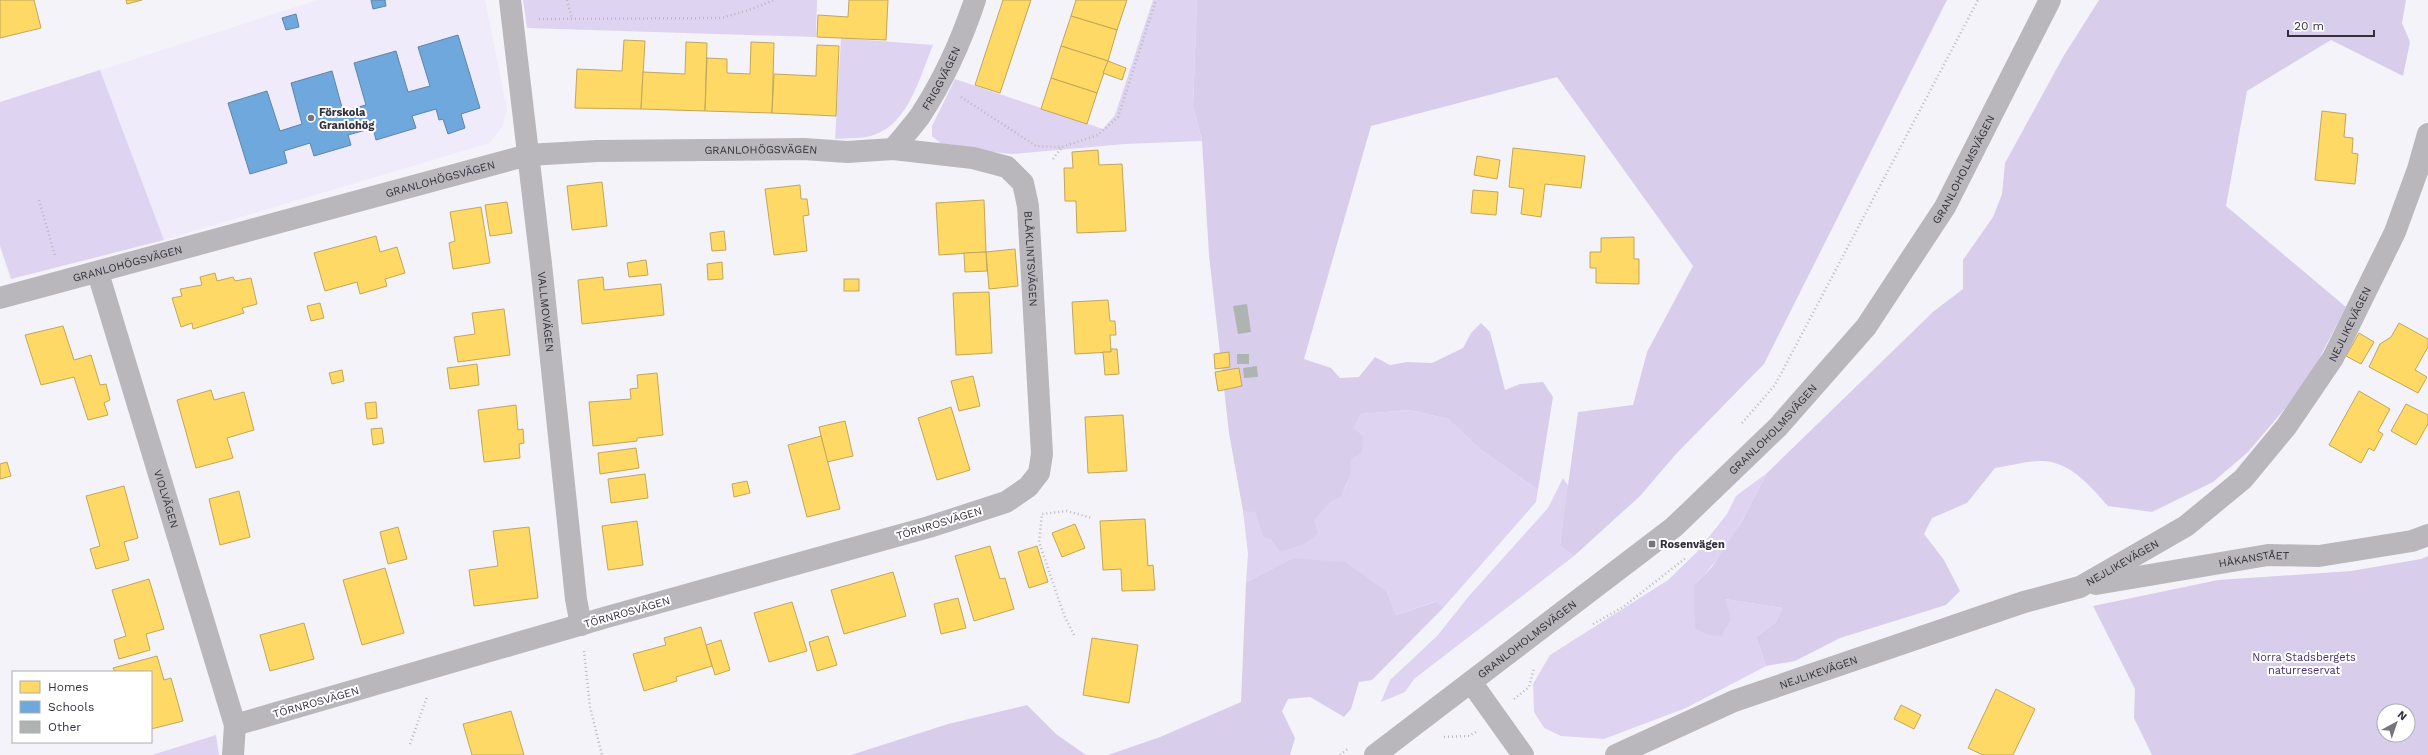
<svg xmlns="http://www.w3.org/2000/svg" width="2428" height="755" font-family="'Work Sans',sans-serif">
	<rect width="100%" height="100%" fill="#f5f3fa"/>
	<!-- built -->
	<polygon fill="#f0ebfb" points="317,0 485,0 507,109 502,127 490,143 164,240 100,70"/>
	<!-- green -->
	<g fill="#ded4f1">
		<polygon points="523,0 817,0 816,37 527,28"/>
		<polygon points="1153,0 1197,0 1193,106 1202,141 1125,144 1012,154 945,147 932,136 932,126 955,79 1103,129 1115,115"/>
		<path d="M841,38l92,7c-13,31 -24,78 -59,90 -11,4 -27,3 -39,4z"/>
		<polygon points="100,70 164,240 11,279 0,246 0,102"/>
		<path d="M1410,410l38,9 32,30 58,41 -2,12 -92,105 -10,-5 -38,13 -9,-23 -94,-34 -47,24 2,-28 -5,-43h12l8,24 8,5 8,12 52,-50c29,-17 14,-48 22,-74 2,-5 5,-10 8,-14z"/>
		<path d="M1767,473c-21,40 -40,81 -73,112l31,14 57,9 -6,14 -20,15 10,29 -80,42 -82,31 -43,-3 -17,-8 -10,-16 -1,-28 17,-29 118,-75 29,-28 30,-38 9,-18z"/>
		<polygon points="1563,478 1569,487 1560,544 1574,556 1414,679 1405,692 1381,702 1390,680 1437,636 1469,596 1548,508"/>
		<polygon points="216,735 219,755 152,755"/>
	</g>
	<!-- forest -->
	<g fill="#d8ceec" fill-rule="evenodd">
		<polygon points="1197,0 1947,0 1764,364 1677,453 1640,496 1574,556 1560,545 1578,412 1633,405 1647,352 1693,266 1557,77 1371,126 1304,359 1331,368 1340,378 1359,377 1375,357 1390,365 1407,362 1432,363 1463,348 1471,333 1481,323 1490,332 1505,390 1520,384 1543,382 1553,397 1538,490 1480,449 1448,419 1410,410 1361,414 1353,428 1363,436 1362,452 1351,459 1350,476 1341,496 1331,502 1314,520 1318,534 1304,544 1279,552 1271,540 1263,536 1255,512 1243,511 1229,433 1209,255 1202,141 1193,106"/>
		<path d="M2099,0h307l-4,23 8,19 -7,34 -72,-36 -84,51 -21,115 120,101 -40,77 -58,68 -35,30 -61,30 -44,-6c-18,-20 -38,-45 -67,-45 -15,0 -31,5 -46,7l-28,35 -35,15 -8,16 20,26 16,31 -14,14 -106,33 -45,23 -29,5 -10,-29 20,-15 6,-14 -57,-9 6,20 -10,17 -13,-1 -13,-6 -1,-44 18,-18 30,-46 25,-48 167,-162 29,-22v-29l30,-43 9,-23 3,-31 58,-106z"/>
		<path d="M2428,556v199h-276l-18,-37 1,-29 -42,-83 125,-26 133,-9 70,-12zM2384,711h24v24h-24z"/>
		<polygon points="1293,558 1345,562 1387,592 1396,615 1435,602 1444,607 1372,680 1359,682 1351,709 1344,717 1310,697 1288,699 1282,711 1295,738 1290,755 1108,755 1160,737 1241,702 1246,582"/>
		<polygon points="1027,705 1056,734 1086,755 851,755 948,724"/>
	</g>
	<!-- homes -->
	<g fill="#ffd966" stroke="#c2a659">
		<polygon points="0,0 34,0 41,28 0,38"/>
		<polygon points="126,0 142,0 127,4"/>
		<polygon points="849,0 888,0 886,40 817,37 818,15 848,17"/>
		<polygon points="1003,0 1031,0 1000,93 975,85"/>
		<polygon points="1076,0 1127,0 1117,30 1071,16"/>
		<polygon points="1071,16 1117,30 1108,61 1061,46"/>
		<polygon points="624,40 645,41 641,109 575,108 577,69 622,71"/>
		<polygon points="686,42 707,43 705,111 641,109 643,72 685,74"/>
		<polygon points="751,42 774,43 772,113 705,111 707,58 727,59 727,73 750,74"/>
		<polygon points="817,45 839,46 836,116 772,113 774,74 816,76"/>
		<polygon points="1061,46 1108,61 1097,93 1051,78"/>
		<polygon points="1108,61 1126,68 1122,80 1103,73"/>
		<polygon points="1051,78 1097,93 1087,124 1041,109"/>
		<polygon points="2322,111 2346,114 2344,137 2353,138 2352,153 2358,154 2355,184 2315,180"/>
		<polygon points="1513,148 1585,156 1581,188 1545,184 1541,217 1521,214 1524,189 1509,187"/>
		<polygon points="1098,150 1099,165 1122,164 1126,231 1077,233 1076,201 1065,201 1064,168 1073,168 1072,152"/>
		<polygon points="1477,156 1500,160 1497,179 1474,175"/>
		<polygon points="602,182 607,226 572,230 567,186"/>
		<polygon points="800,185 801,199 807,199 809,215 803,216 807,251 774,255 765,189"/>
		<polygon points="1473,190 1498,192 1496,215 1471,213"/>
		<polygon points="984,200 986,252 939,255 936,203"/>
		<polygon points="507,202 512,233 490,236 485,205"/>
		<polygon points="481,207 490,263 453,269 449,243 455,241 450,212"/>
		<polygon points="724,231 726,250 712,251 710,233"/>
		<polygon points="376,236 380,252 397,247 405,273 385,279 387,286 360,294 357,282 325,291 314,253"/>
		<polygon points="1634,237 1634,259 1639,259 1639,284 1596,283 1596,268 1590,268 1590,252 1601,252 1601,238"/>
		<polygon points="1015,249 1018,286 989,289 986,252"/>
		<polygon points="986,252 987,271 965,272 964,253"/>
		<polygon points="646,260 648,275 629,277 627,263"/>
		<polygon points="722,262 723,279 708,280 707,264"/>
		<polygon points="215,273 217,281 233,277 235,281 251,278 257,304 242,308 244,313 193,329 192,323 181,327 172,298 182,296 180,289 202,285 200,277"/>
		<polygon points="603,277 604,290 661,284 664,315 582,324 578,280"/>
		<rect x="844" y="279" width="15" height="12"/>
		<polygon points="989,292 992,353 956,355 953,293"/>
		<polygon points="1108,300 1110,321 1115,321 1116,335 1110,335 1111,352 1075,354 1072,302"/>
		<polygon points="320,303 324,318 311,321 307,306"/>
		<polygon points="504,309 510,355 458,362 454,337 475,334 472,313"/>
		<polygon points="2399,323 2428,339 2428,347 2415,370 2427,377 2418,393 2369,367 2380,344 2391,337"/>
		<polygon points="63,326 74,360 91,355 100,385 106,384 110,400 104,403 108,415 88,420 74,377 41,385 25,335"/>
		<polygon points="2359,333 2374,342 2361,364 2346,356"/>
		<polygon points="1111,349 1117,349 1119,374 1105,375 1103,352 1111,352"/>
		<polygon points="1229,352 1230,367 1215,369 1214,354"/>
		<polygon points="477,364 479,385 450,389 447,368"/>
		<polygon points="1239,368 1242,386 1218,391 1215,372"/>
		<polygon points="342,370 344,381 332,384 329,373"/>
		<polygon points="657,373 663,435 637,438 637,441 593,446 589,402 631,399 630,389 638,388 637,375"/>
		<polygon points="973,376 980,406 959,411 951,381"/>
		<polygon points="211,390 214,400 244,392 254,430 227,438 233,458 196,468 177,400"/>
		<polygon points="2359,391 2390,409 2378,431 2383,434 2374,451 2369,448 2361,463 2329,445"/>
		<polygon points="376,402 377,418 367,419 365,403"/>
		<polygon points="2406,404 2428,415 2428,424 2416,445 2391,431"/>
		<polygon points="516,405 518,430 523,429 524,443 519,444 520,458 484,462 478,410"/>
		<polygon points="951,407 970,470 937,480 918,418"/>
		<polygon points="1123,415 1127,471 1088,473 1085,417"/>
		<polygon points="845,421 853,456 827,462 819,427"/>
		<polygon points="382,428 384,443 373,445 371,429"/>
		<polygon points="821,436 840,509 807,517 788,445"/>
		<polygon points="636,448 639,468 600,474 598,453"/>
		<polygon points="7,462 11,476 0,479 0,464"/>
		<polygon points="645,474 648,498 611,503 608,479"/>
		<polygon points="747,481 750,493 734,497 732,484"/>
		<polygon points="124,486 138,538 124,542 129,560 96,569 90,549 100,546 86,496"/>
		<polygon points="239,491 250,537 220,545 209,499"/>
		<polygon points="1145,519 1148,566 1153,565 1155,590 1122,591 1121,569 1103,570 1100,521"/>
		<polygon points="637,521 643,565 608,570 602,526"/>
		<polygon points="1075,524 1085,548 1062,557 1052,533"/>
		<polygon points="398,527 407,559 388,564 380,532"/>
		<polygon points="529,527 538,598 474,606 469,570 498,566 493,531"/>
		<polygon points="990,546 1000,579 1005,578 1014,609 974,621 955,556"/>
		<polygon points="1037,546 1048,582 1029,588 1018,552"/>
		<polygon points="385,568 404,633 362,645 343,580"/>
		<polygon points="893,572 906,616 844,634 831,590"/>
		<polygon points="149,579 164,629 146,634 150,650 119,659 114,640 126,636 112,590"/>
		<polygon points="958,598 966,628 941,634 934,604"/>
		<polygon points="792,602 807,651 769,662 754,613"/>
		<polygon points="304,623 314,659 270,671 260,635"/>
		<polygon points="701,627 712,666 676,677 677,681 644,691 633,654 666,645 664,638"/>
		<polygon points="828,636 837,665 817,671 809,642"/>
		<polygon points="1092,638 1138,645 1129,703 1083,695"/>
		<polygon points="721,640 730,670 715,675 706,645"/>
		<polygon points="157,656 164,680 171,678 183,721 151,729 151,672 115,672 113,668"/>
		<polygon points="1996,689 2035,709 2013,755 1983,755 1968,748"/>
		<polygon points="1901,705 1921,715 1914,729 1894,719"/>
		<polygon points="511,711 524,755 472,755 463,724"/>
	</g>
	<!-- schools -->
	<g fill="#6fa8dc" stroke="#5d84ac">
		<polygon points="371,0 385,0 386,6 373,9"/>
		<polygon points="296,14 299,27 286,30 282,18"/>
		<polygon points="458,35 480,108 461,114 465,128 448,134 443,119 439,120 436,109 412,116 416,128 376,140 373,128 348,135 351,145 314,156 310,143 284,151 287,163 250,174 228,103 267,91 280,131 302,124 291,83 332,71 343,111 366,105 354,63 396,51 408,92 430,86 418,47"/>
	</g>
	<!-- building -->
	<g fill="#afb3b2">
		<polygon points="1247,304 1251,332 1238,334 1233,306"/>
		<rect x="1237" y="354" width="12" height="10"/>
		<polygon points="1257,366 1258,377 1244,378 1243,368"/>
	</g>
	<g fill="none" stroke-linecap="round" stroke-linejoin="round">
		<!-- path -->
		<g stroke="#bab8be" stroke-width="2.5" stroke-dasharray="1 3" stroke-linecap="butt">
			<polyline points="567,0 572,19"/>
			<polyline points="539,19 721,18 749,10 774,0"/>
			<polyline points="961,97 1036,146 1062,147 1098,135 1118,117 1156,0"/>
			<polyline points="1053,159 1062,147"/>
			<polyline points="39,200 55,256"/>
			<polyline points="1742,423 1775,385 1978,0"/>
			<polyline points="1593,624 1623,607 1687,557"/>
			<polyline points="1074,635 1064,615 1039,542 1042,514 1067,511 1092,518"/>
			<polyline points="584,651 590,707 602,755"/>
			<polyline points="1514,699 1529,687 1534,668"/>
			<polyline points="1444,737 1469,736 1476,732"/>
			<polyline points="410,744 427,697"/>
			<polyline points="1340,755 1349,748"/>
		</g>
		<!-- minor -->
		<g stroke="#b9b7bc" stroke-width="22">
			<path id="s1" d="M510,0l31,264 35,335 5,26"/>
			<path id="s2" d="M893,149c9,-11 19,-22 27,-33 23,-35 42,-77 55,-116"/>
			<path id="s3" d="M98,273l137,452 -2,30"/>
			<path id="s4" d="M0,298l528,-143 69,-4 207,-2 43,3 46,-3 80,9 34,9 16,16 5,23 14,248 -3,19 -11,14 -22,15 -77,25 -322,90 -372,108"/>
			<path id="s5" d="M2096,584l172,-29 51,1 93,-15 16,-6"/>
			<polyline points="1471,682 1523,755"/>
			<path id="s6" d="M1375,755l299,-228 104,-100 88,-100 79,-120 105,-207"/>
			<path id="s7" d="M1616,755l118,-54 290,-99 56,-15 106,-61 57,-47 43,-52 47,-69 62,-126 23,-63 10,-35"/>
		</g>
	</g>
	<!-- markers -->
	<g fill="#77747e" stroke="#fff" stroke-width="1.5">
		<circle cx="311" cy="118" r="4"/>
		<rect x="1648" y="540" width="8" height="8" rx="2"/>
	</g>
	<g text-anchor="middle" stroke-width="4" stroke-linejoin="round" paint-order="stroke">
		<!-- street labels -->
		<g font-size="11" fill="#332f3b" stroke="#fff">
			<text dy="4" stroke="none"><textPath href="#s2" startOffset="86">FRIGGVÄGEN</textPath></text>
			<text dy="4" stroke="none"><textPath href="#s4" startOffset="780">GRANLOHÖGSVÄGEN</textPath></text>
			<text dy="4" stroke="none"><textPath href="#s6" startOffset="839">GRANLOHOLMSVÄGEN</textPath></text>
			<text dy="4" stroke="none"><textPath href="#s4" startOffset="456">GRANLOHÖGSVÄGEN</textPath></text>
			<text dy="4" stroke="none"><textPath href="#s4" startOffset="1127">BLÅKLINTSVÄGEN</textPath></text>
			<text dy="4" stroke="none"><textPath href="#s4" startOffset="132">GRANLOHÖGSVÄGEN</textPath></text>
			<text dy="4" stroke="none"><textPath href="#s1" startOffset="314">VALLMOVÄGEN</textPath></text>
			<text dy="4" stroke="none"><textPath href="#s7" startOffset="879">NEJLIKEVÄGEN</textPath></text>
			<text dy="4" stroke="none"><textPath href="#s6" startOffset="515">GRANLOHOLMSVÄGEN</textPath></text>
			<text dy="4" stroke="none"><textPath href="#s3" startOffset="236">VIOLVÄGEN</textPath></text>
			<text transform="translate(939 523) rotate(-17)" y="4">TÖRNROSVÄGEN</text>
			<text dy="4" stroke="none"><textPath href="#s5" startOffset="160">HÅKANSTÅET</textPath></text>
			<text dy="4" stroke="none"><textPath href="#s7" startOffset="543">NEJLIKEVÄGEN</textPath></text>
			<text transform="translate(627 612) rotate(-16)" y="4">TÖRNROSVÄGEN</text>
			<text dy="4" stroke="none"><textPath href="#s6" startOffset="191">GRANLOHOLMSVÄGEN</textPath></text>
			<text dy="4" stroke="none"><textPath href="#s7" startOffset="219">NEJLIKEVÄGEN</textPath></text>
			<text transform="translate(316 702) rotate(-16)" y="4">TÖRNROSVÄGEN</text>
		</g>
		<!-- poi labels -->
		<g font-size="11" font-weight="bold" fill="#332f3b" stroke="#fff" text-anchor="start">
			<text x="319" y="116">Förskola<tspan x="319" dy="13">Granlohög</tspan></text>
			<text x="1660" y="548">Rosenvägen</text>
		</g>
		<!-- park labels -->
		<g font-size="11" fill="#482f6c" stroke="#fff">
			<text x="2304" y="661">Norra Stadsbergets<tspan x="2304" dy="13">naturreservat</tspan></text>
		</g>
	</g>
	<!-- legend -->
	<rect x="12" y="671" width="140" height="72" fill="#ffffff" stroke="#adacb1"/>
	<rect x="20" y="681" width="20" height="12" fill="#ffd966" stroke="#adacb1"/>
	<text x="48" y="691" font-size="12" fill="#332f3b">Homes</text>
	<rect x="20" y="701" width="20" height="12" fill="#6fa8dc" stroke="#adacb1"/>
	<text x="48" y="711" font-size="12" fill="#332f3b">Schools</text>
	<rect x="20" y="721" width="20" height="12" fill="#afb3b2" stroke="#adacb1"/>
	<text x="48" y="731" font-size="12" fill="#332f3b">Other</text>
	<!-- north arrow -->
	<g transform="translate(2396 723) rotate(40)"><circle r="19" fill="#ffffff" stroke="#adacb1"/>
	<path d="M0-3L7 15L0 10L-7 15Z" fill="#77747e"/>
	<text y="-6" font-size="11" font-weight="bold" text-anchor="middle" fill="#332f3b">N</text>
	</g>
	<!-- scale -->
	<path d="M2288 30v6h86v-6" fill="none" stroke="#332f3b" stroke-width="2"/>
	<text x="2294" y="30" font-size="12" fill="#332f3b" stroke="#ffffff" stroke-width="3" paint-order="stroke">20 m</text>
</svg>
